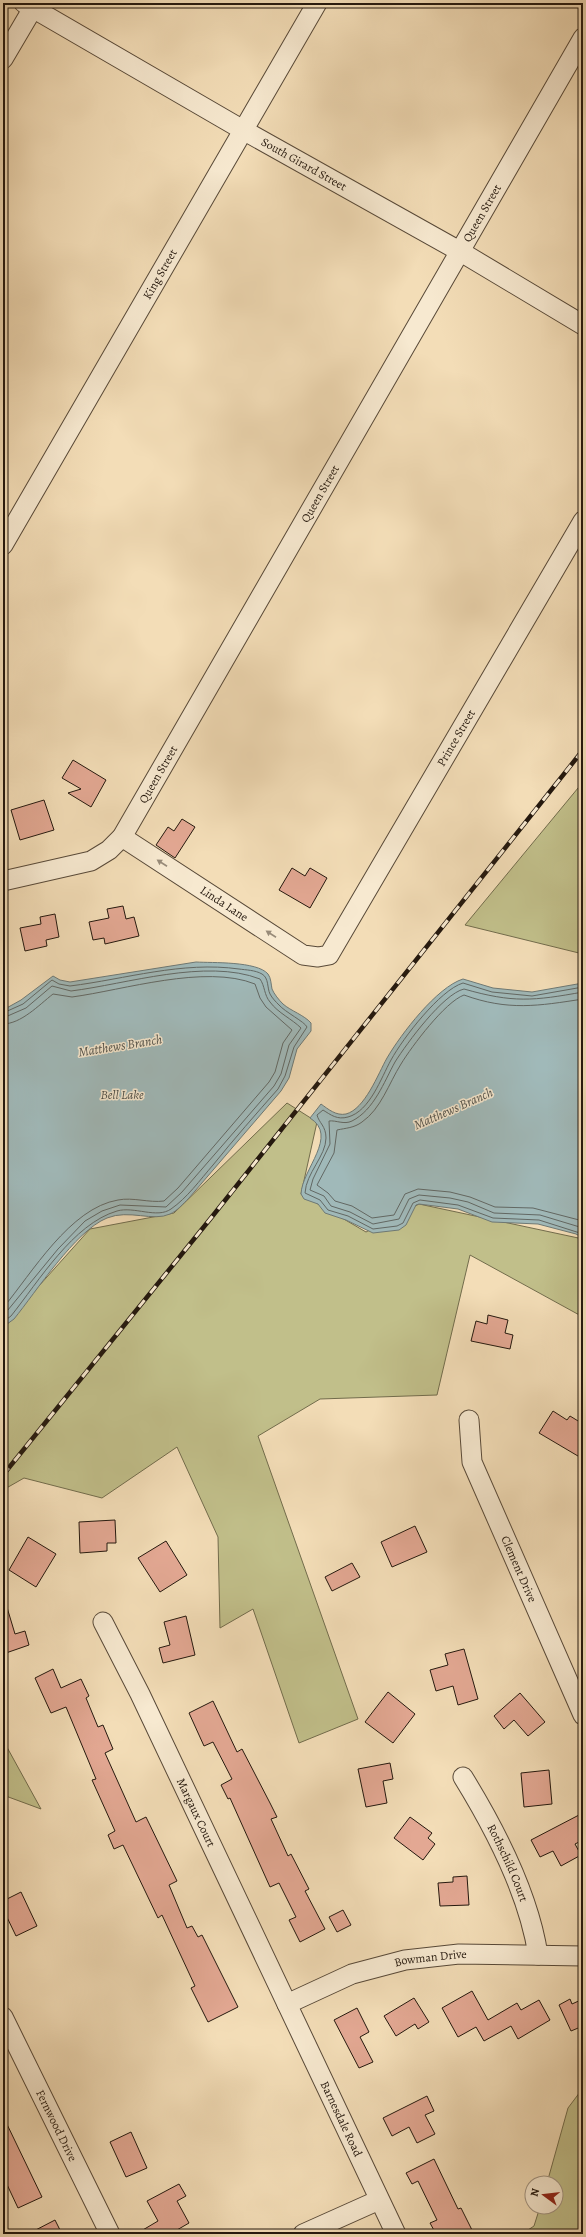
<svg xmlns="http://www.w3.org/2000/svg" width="586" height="2237" font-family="Alegreya,serif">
	<rect width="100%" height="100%" fill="#f3ddb7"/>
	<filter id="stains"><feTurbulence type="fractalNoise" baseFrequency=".005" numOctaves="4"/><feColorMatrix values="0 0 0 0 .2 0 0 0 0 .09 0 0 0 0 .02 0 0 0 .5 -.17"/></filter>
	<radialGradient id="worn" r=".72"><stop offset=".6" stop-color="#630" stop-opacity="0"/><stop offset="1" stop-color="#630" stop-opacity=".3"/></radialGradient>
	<!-- green -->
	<g fill="#c1bf8a" stroke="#726c4c">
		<polygon points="583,782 583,954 465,925"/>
		<polygon points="287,1103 317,1122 301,1194 366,1232 419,1204 583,1239 583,1317 470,1255 437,1395 320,1399 258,1436 358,1719 299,1743 253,1609 220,1628 218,1537 177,1447 102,1498 24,1478 3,1490 3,1326 90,1229 174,1213"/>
		<polygon points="3,1740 41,1809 3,1795"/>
		<polygon points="583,2088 583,2234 522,2234 534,2226 540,2207 556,2207 556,2183 547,2183 568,2108"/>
	</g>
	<!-- water -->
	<g fill="#a0b9b9" stroke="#6e7975">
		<path d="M196,962c16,1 61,-1 72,12 3,4 3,10 4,15 2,5 7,11 11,15 8,7 21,11 28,19v8l-14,18 -8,29 -8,13 -92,107c-6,6 -12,13 -19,16 -17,8 -41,-5 -63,4 -32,13 -71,74 -93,101l-11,8v-317l18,-10 32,-24 7,4 10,2z"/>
		<path d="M463,979l30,9 39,4 51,-9v255l-7,-4 -38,-10 -46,-2 -34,-13 -39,-5 -3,1 -10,20 -7,5 -26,3 -27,-13 -21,-7 -7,-9 -14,-5 -3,-5c1,-25 38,-58 9,-76l11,-14c7,5 15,12 25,10 19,-5 32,-40 41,-56 14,-24 50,-71 76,-79z"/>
	</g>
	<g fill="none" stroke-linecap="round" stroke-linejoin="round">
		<!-- shore -->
		<g stroke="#626864" stroke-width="1">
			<path d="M583,987l-51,9 -40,-4 -29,-9c-23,7 -60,55 -72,77 -10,18 -21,51 -43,57 -11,3 -17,-2 -25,-7l-6,5c2,8 9,11 9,23 0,18 -20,35 -21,55l15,7 8,10 20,6 25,13 24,-3 6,-3 10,-20 7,-3 38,5 35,13 46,2 44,14"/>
			<path d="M583,992c-50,9 -70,11 -119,-3 -21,5 -57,54 -69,73 -11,20 -21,48 -43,59 -8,4 -16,-1 -23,0l1,23 -17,35 -3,11 14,6 7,10 19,6 23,12 26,-5 10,-20 10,-4 31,3 18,4 26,11 46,2 43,13"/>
			<path d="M583,999c-45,7 -75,12 -119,-4 -19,7 -52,51 -63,69 -12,19 -20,45 -39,58 -8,6 -16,6 -25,8l-3,23 -17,32 11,8 7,8 17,5 20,12 22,-3 11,-21 13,-5 32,3 20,5 25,10 38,1 50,13"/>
			<path d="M3,1013l20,-9 29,-24 7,4 11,2c56,-7 112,-25 169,-17 7,1 16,1 23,5 7,4 5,14 8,20 2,4 6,8 9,11 6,7 26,17 28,22l-13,20 -9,29 -7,13c-22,25 -44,50 -65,76 -13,15 -26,33 -42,44 -14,10 -37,-3 -54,2 -44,13 -78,70 -106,105l-8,6"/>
			<path d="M3,1018l23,-10 26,-22 19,5c56,-7 135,-33 189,-12 5,7 4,16 10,23 8,11 22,17 31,26l-12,17 -8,29 -7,12 -92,106 -16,15 -46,-2 -18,6 -17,10 -27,28 -55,67"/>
			<path d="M3,1024c18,0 36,-19 50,-30l19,3c52,-7 133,-33 183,-13l5,14 6,9 26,23 -9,13 -8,29 -6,10 -91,106 -14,13c-15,2 -31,-4 -46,-1 -48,8 -86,73 -115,108"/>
		</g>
	</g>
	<!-- building -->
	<g fill="#e3a893" stroke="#24180e">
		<polygon points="73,760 106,780 91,807 68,793 81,789 62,778"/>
		<polygon points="44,800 54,830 20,840 11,810"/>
		<polygon points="182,819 195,827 175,858 156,845 168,827 174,831"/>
		<polygon points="292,868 305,876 310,868 327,878 310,908 279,890"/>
		<polygon points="123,906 126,919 134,917 139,936 105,944 104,938 93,940 89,922 109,918 107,909"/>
		<polygon points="55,914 59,937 46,940 47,946 25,951 20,928 41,924 40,917"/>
		<polygon points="488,1315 508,1320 505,1333 513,1335 510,1349 471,1341 476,1321 487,1324"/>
		<polygon points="553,1411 567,1420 570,1416 583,1424 583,1459 539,1433"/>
		<polygon points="115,1520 116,1543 107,1543 107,1551 80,1553 79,1522"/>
		<polygon points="415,1526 427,1552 392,1567 381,1542"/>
		<polygon points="28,1537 56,1554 36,1587 9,1570"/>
		<polygon points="166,1541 187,1575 160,1592 138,1558"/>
		<polygon points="352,1563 360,1577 332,1591 325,1577"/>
		<polygon points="3,1604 6,1604 15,1634 25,1631 29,1645 3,1654"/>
		<polygon points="186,1616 195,1655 163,1663 159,1648 170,1645 164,1622"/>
		<polygon points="464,1649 478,1699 458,1705 453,1686 436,1691 430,1670 448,1665 445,1654"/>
		<polygon points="53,1669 61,1688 81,1679 89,1696 86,1698 98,1727 103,1725 113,1749 105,1753 136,1822 146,1817 177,1881 169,1885 187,1928 192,1926 198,1937 202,1935 238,2007 208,2022 191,1988 195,1986 162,1915 158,1918 123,1845 114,1849 108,1835 115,1831 92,1780 96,1779 66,1707 51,1713 35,1678"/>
		<polygon points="388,1692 415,1714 393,1743 365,1722"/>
		<polygon points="520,1693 545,1722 528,1736 514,1720 504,1729 494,1716"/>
		<polygon points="213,1701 237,1752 242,1749 270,1803 277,1817 271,1819 288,1856 291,1854 309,1889 305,1891 325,1929 300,1942 289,1920 296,1917 279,1883 270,1887 230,1798 228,1799 221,1785 232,1779 213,1742 204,1746 189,1713"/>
		<polygon points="390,1763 393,1779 383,1781 387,1803 366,1807 358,1769"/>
		<polygon points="549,1770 552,1804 524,1807 521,1773"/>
		<polygon points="579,1815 583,1823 583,1840 575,1844 581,1855 561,1866 553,1851 540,1857 531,1840"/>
		<polygon points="410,1817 432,1833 428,1838 435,1844 423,1860 394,1838"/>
		<polygon points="467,1876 469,1905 440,1906 438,1883 453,1882 453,1877"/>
		<polygon points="21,1892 37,1926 16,1936 3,1909 3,1901"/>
		<polygon points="343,1910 351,1925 337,1932 329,1917"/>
		<polygon points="472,1991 488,2020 517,2003 521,2010 539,2000 550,2020 518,2039 511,2026 484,2041 476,2027 458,2037 442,2008"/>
		<polygon points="414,1998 429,2022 418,2029 415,2024 396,2036 384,2016"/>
		<polygon points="570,1999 572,2004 583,1999 583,2026 571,2031 559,2005"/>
		<polygon points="357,2008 369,2032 360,2037 373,2062 359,2068 334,2020"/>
		<polygon points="427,2096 434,2111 425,2115 435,2134 417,2143 409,2127 392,2136 383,2118"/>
		<polygon points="3,2116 42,2197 18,2208 3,2176"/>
		<polygon points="131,2132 147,2168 126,2177 110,2142"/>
		<polygon points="434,2159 458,2209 461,2208 474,2234 436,2234 430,2223 437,2220 418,2181 412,2184 406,2173"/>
		<polygon points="179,2184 186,2196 177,2201 189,2223 170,2234 136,2234 158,2221 147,2201"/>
		<polygon points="55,2220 62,2234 28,2234"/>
	</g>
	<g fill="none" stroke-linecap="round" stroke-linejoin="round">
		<!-- minor casing -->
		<g stroke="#584938" stroke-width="21">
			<g id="minor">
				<path id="s1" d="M24,3l219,127 218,122 122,73"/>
				<polyline points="3,59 36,3"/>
				<path id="s2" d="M3,545l314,-542"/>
				<path id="s3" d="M122,837l181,118 15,2 11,-2 254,-434"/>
				<path id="s4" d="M3,881l88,-20 18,-11 13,-13 461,-799"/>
				<path id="s5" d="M469,1420l3,42 111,253"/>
				<path id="s6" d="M103,1622l37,72 256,540"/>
				<path id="s7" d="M463,1777c32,52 66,118 75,178"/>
				<path id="s8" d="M287,2004l65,-30 53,-14 54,-6 124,2"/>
				<path id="s9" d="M3,2017l107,217"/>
				<polyline points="303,2234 379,2200"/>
			</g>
		</g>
		<!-- minor -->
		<use href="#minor" stroke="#f7e9d0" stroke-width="19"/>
		<!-- rail casing -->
		<g stroke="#24180e" stroke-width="4.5">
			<polyline id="rail" points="3,1475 211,1218 583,750"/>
		</g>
		<!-- rail -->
		<use href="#rail" stroke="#f7e9d0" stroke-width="3" stroke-dasharray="9" stroke-linecap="butt"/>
	</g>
	<!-- one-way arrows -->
	<defs><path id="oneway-solid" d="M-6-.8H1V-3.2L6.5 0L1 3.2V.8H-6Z"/></defs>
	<g fill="#988b79">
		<use href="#oneway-solid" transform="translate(162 863) rotate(-147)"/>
		<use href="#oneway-solid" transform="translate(271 934) rotate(-147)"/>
	</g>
	<g text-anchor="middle" stroke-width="3" stroke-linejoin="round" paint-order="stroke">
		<!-- street labels -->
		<g font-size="12" fill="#24180e" stroke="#f7e9d0">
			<text dy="4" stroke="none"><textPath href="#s1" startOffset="323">South Girard Street</textPath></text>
			<text dy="4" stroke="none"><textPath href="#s4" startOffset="850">Queen Street</textPath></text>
			<text dy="4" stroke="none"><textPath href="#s2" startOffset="313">King Street</textPath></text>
			<text dy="4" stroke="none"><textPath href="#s4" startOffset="526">Queen Street</textPath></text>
			<text dy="4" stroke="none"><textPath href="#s3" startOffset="494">Prince Street</textPath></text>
			<text dy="4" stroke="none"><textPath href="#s4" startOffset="202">Queen Street</textPath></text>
			<text dy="4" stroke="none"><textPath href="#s3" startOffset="122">Linda Lane</textPath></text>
			<text dy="4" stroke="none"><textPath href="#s5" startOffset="159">Clement Drive</textPath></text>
			<text dy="4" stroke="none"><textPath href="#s6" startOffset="212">Margaux Court</textPath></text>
			<text dy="4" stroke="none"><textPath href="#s7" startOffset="97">Rothschild Court</textPath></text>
			<text dy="4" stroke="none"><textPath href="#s8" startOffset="152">Bowman Drive</textPath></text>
			<text dy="4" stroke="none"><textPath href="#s6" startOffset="551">Barnesdale Road</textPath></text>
			<text dy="4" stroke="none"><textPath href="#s9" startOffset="121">Fernwood Drive</textPath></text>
		</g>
		<!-- water labels -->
		<g font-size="13" font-style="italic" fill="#4f504a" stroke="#f7e9d0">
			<text transform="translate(120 1045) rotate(-9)" y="5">Matthews Branch</text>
			<text x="122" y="1099">Bell Lake</text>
			<text transform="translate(453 1108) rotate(-24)" y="5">Matthews Branch</text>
		</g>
	</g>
	<!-- margin -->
	<rect width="586" height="2237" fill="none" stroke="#f3ddb7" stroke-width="16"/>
	<rect x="4" y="4" width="578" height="2229" fill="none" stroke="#24180e" stroke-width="2"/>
	<rect x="8" y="8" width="570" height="2221" fill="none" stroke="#24180e"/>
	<!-- north arrow -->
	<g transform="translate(544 2195) rotate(285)"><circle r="19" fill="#f7e9d0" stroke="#a39582"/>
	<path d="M0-3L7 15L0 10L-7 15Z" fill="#8f2418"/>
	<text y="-6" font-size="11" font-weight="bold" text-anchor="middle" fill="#24180e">N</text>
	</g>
	<rect width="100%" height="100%" filter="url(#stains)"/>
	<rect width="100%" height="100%" fill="url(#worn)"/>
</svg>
